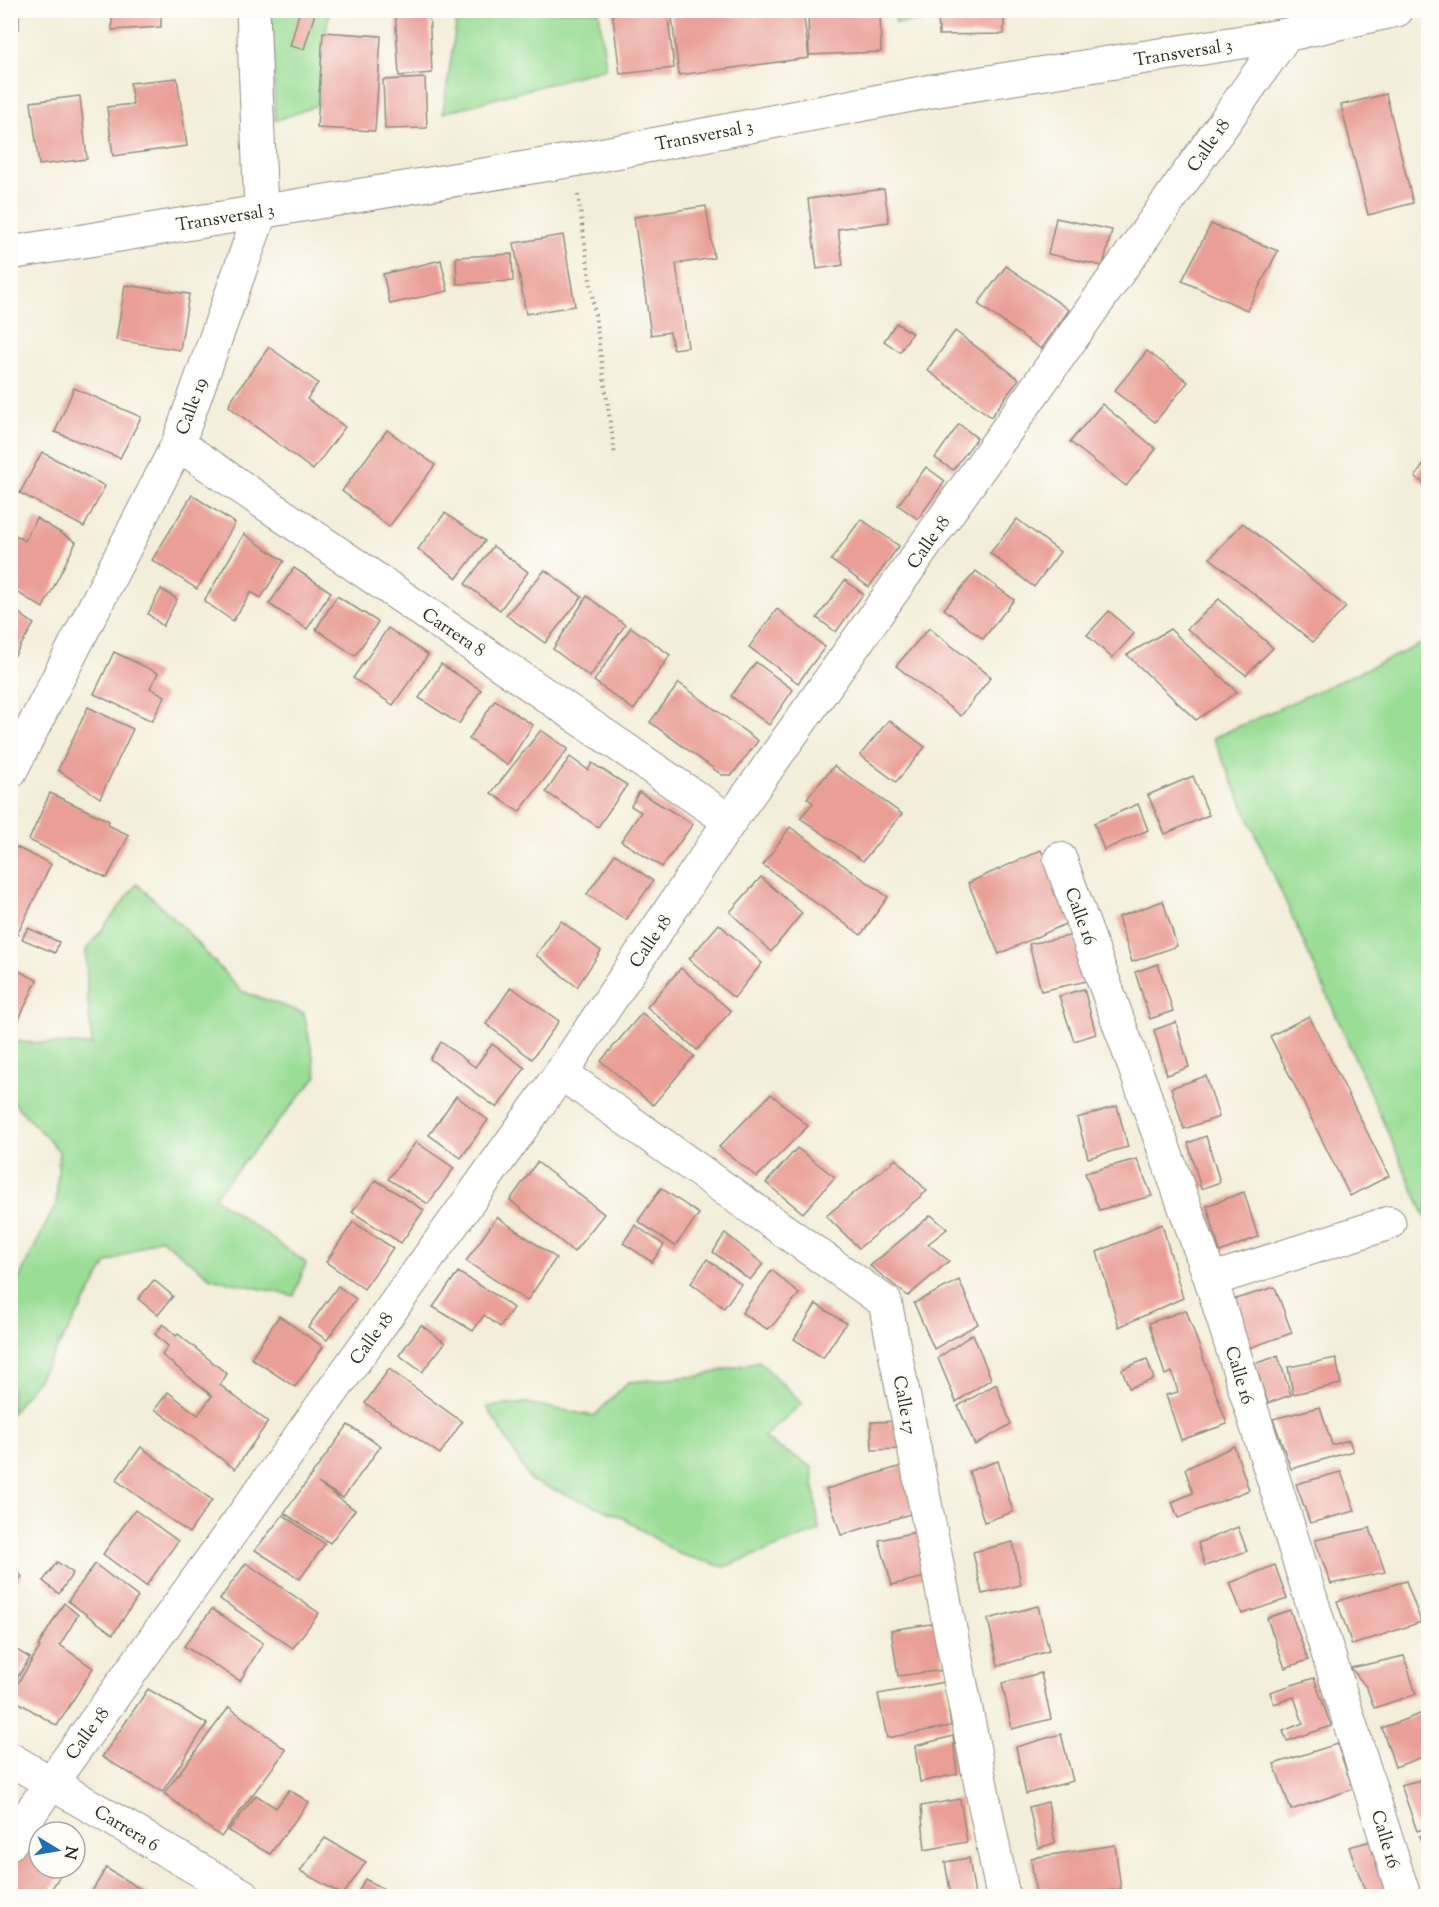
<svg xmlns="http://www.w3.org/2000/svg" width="1439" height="1907" font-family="'Sorts Mill Goudy',serif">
	<rect width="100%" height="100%" fill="#fdfcf7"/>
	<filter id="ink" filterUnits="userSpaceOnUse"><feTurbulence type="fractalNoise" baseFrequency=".0167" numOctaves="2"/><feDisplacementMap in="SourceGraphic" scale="12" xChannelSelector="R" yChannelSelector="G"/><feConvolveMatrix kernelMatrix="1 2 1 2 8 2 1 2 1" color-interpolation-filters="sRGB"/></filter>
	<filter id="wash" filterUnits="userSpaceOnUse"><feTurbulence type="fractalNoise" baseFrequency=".008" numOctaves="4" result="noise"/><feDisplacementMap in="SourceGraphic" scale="24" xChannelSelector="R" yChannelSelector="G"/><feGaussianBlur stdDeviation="1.35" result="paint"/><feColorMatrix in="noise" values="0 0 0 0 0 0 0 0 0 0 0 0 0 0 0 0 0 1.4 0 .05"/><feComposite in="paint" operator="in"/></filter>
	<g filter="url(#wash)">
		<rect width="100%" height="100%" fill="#f3eed9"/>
		<!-- green -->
		<g fill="#9add95" stroke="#628460" stroke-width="1.5">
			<polygon points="271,11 329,11 318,105 275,121"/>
			<polygon points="458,11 599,11 606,68 443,113"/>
			<polygon points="894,11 942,11 942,20 896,23"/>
			<polygon points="1428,641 1428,1223 1213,738"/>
			<polygon points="137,884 182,926 241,991 304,1013 317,1076 214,1197 306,1263 294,1296 211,1278 160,1238 107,1263 70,1328 37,1380 11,1414 11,1289 15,1286 56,1204 59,1151 11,1100 11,1037 21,1042 92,1045 87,990 86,950"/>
			<polygon points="759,1361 802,1403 763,1438 812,1467 819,1531 724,1567 679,1554 620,1516 531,1481 487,1407 526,1403 594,1416 628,1382 700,1376"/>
		</g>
		<g id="blocks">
			<!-- building -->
			<g fill="#e99f97">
				<rect x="10" y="10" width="9" height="19"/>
				<polygon points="112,10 161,10 161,27 112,30"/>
				<polygon points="300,10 316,10 304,49 290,46"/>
				<polygon points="395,10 429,10 432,73 399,76"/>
				<polygon points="612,10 667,10 674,68 620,74"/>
				<polygon points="671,10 803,10 809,58 679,75"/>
				<polygon points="808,10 880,10 881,52 809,55"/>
				<polygon points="938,10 1004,10 1004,34 939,35"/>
				<polygon points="323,32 381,36 375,131 317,128"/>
				<polygon points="177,78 187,146 113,156 107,107 133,104 130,83"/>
				<polygon points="425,78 427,128 385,129 383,80"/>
				<polygon points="1386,94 1413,203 1368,215 1341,105"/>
				<polygon points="80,96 87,159 39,165 31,102"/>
				<polygon points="884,189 889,222 838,229 843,265 817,269 808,199"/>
				<polygon points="706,206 714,258 676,264 688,347 673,349 670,332 651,335 634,217"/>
				<polygon points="1056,218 1112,230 1103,266 1048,254"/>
				<polygon points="1211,224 1278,251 1247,310 1182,281"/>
				<polygon points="563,235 575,306 526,314 514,243"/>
				<polygon points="512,254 513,281 457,284 456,257"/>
				<polygon points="441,260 448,291 390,304 383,274"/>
				<polygon points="1006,266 1069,310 1041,349 978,304"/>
				<polygon points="125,285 189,294 180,350 116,340"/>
				<polygon points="896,323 912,333 900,352 884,341"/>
				<polygon points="955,331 1019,379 991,417 927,370"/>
				<polygon points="269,347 318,383 307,399 345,427 313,470 232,409 229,406 231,400"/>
				<polygon points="1147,351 1188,382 1155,422 1114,391"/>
				<polygon points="74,388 141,417 120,458 55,432"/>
				<polygon points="1102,404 1156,449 1126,486 1070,442"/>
				<polygon points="959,424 977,438 953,470 935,458"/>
				<polygon points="387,430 435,465 389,527 342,491"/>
				<polygon points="42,452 105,486 84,527 20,493"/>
				<polygon points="1428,458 1428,486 1415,477"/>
				<polygon points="926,467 945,481 918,519 898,505"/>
				<polygon points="192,495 235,523 197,589 152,560"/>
				<polygon points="445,513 485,541 457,578 418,549"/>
				<polygon points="36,518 76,542 43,608 10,588 10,532 25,541"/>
				<polygon points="861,519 899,546 869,587 831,560"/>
				<polygon points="1017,519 1060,552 1034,587 990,553"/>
				<polygon points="1243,523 1346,607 1313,642 1210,558"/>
				<polygon points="244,534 284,561 261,598 251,592 233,621 204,601"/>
				<polygon points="493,546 528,572 500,610 465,584"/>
				<polygon points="294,568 331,592 307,629 269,604"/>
				<polygon points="545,570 582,597 545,643 506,615"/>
				<polygon points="976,571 1014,600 983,639 944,609"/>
				<polygon points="845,580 863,594 836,632 817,618"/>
				<polygon points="161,589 177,599 163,626 148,614"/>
				<polygon points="337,596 378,622 355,656 316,629"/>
				<polygon points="587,596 625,625 590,677 553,649"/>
				<polygon points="1219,599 1273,648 1246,675 1187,629"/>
				<polygon points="10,607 34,624 10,663"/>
				<polygon points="777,609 825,647 798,683 749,647"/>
				<polygon points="1109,611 1134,634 1112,658 1087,635"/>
				<polygon points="631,627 670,655 634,710 594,681"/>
				<polygon points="388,628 428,655 393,705 353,678"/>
				<polygon points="929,628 991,677 961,716 896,666"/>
				<polygon points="1170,629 1237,692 1196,720 1127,655"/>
				<polygon points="114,652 158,673 150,688 165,696 152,721 94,694"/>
				<polygon points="756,662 793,690 769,725 731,696"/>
				<polygon points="441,664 481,690 459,724 419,698"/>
				<polygon points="679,683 758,741 732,775 722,775 650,722"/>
				<polygon points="495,700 533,725 507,765 469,739"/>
				<polygon points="88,707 133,729 100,798 58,770"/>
				<polygon points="889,720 925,747 896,782 860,755"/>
				<polygon points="541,730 568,749 519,812 491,793"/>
				<polygon points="570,757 588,770 592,763 627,785 598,827 546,792"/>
				<polygon points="834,766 902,814 863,861 800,818 813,803 807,798"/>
				<polygon points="1193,776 1209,815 1165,834 1148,795"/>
				<polygon points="639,792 693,824 662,867 621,841 641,812 631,806"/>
				<polygon points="50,793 109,821 108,825 129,835 107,878 29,840"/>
				<polygon points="1138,804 1148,830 1104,850 1094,823"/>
				<polygon points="790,827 888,897 861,935 763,865"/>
				<polygon points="14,846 51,864 17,935 10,932 10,854"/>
				<polygon points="1041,850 1072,921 999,954 968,883"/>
				<polygon points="615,854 653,881 626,920 587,894"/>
				<polygon points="761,877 802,913 771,952 730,912"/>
				<polygon points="1163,901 1177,946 1132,962 1118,917"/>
				<polygon points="561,921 601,951 577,987 536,955"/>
				<polygon points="719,924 762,963 734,998 689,959"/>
				<polygon points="28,928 59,942 55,953 22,939"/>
				<polygon points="1074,935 1087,981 1041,991 1029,944"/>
				<polygon points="1158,964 1173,1011 1150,1019 1135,972"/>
				<polygon points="681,968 731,1011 697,1050 647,1007"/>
				<polygon points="15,969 37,980 13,1032 10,1030 10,978"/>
				<polygon points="511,987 559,1021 532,1059 486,1024"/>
				<polygon points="1084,989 1096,1034 1074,1041 1059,996"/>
				<polygon points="642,1013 694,1056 653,1105 601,1061"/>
				<polygon points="1309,1016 1389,1176 1350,1196 1270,1036"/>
				<polygon points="1176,1022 1189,1067 1167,1075 1154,1030"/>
				<polygon points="441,1042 475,1067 492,1044 525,1068 497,1108 430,1059"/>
				<polygon points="1206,1076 1219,1117 1184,1129 1171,1088"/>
				<polygon points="771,1094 808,1126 757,1177 719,1147"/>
				<polygon points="456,1096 488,1120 461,1158 429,1135"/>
				<polygon points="1117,1106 1128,1147 1088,1158 1077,1118"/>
				<polygon points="1206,1136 1220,1182 1201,1189 1188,1143"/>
				<polygon points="416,1142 454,1168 428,1204 388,1179"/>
				<polygon points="797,1148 835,1177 803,1213 766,1183"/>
				<polygon points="896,1159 927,1191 859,1248 826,1216"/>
				<polygon points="1137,1159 1152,1196 1099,1210 1085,1173"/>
				<polygon points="537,1162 604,1214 574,1252 510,1200"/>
				<polygon points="376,1180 424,1210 401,1243 352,1212"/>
				<polygon points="661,1188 699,1214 675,1246 638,1221"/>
				<polygon points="1244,1192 1258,1237 1220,1252 1207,1206"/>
				<polygon points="931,1215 947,1229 928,1244 949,1261 908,1296 870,1266"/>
				<polygon points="497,1217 556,1258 527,1301 466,1261"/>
				<polygon points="353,1222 393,1248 364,1289 326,1262"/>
				<polygon points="1162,1224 1183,1298 1119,1327 1097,1252"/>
				<polygon points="635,1225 664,1245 652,1262 623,1243"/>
				<polygon points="725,1233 763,1264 750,1280 713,1252"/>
				<polygon points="707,1259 741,1284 724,1308 691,1283"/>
				<polygon points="772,1270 799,1294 772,1326 767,1329 742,1313"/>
				<polygon points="458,1272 497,1296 513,1308 500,1327 484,1315 473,1331 433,1307"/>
				<polygon points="154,1280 173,1296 158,1315 138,1299"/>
				<polygon points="959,1280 978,1324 934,1349 914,1303"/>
				<polygon points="338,1286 356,1299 327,1340 308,1327"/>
				<polygon points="1275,1287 1292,1333 1249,1348 1232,1300"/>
				<polygon points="816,1304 846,1323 823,1358 794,1339"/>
				<polygon points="1186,1310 1227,1424 1181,1440 1166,1395 1178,1392 1172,1372 1165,1375 1149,1323"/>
				<polygon points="279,1316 323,1347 295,1387 251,1358"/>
				<polygon points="163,1324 176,1336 178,1334 227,1374 220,1385 268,1422 235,1469 155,1409 168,1392 198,1415 212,1396 162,1355 168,1346 155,1334"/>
				<polygon points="421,1325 445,1343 422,1372 399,1355"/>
				<polygon points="973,1334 991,1379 956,1402 938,1358"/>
				<polygon points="1278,1356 1291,1395 1268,1403 1254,1364"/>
				<polygon points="1336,1358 1341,1384 1293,1394 1288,1367"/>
				<polygon points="1147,1359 1154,1379 1129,1388 1122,1369"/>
				<polygon points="389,1369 462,1422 440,1454 365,1403"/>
				<polygon points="996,1384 1011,1424 975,1445 958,1406"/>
				<polygon points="1320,1407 1332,1445 1349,1440 1353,1451 1291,1469 1273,1419"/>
				<polygon points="900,1421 901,1449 872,1450 871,1422"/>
				<polygon points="348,1425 381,1446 343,1498 318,1483 355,1510 330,1543 284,1513"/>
				<polygon points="1234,1446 1249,1490 1178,1518 1172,1502 1193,1493 1185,1469"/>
				<polygon points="141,1447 212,1500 189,1533 116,1480"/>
				<polygon points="998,1461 1013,1512 984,1522 969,1471"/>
				<polygon points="905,1465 917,1512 841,1535 826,1489"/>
				<polygon points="1341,1472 1355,1511 1310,1523 1296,1484"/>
				<polygon points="135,1510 178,1541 146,1586 103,1554"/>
				<polygon points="283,1515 325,1544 300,1579 255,1550"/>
				<polygon points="1238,1527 1247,1551 1205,1566 1198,1543"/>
				<polygon points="1370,1528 1385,1572 1331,1584 1315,1540"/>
				<polygon points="921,1531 933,1575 892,1585 879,1540"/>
				<polygon points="1013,1542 1021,1585 982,1594 973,1552"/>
				<polygon points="57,1562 73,1573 59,1594 43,1581"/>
				<polygon points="10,1563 22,1577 10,1589"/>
				<polygon points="246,1563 319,1613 293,1648 220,1599"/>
				<polygon points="95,1564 138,1597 113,1634 68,1601"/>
				<polygon points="1275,1565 1287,1599 1242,1614 1230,1583"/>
				<polygon points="1406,1581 1421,1622 1352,1645 1337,1601"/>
				<polygon points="64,1603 78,1615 60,1645 93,1668 57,1726 10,1697 10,1696 40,1647 38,1646"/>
				<polygon points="1038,1606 1049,1651 998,1666 988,1619"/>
				<polygon points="212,1609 263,1643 240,1681 184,1646"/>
				<polygon points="1290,1610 1308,1660 1285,1668 1267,1618"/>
				<polygon points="937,1623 944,1670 898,1676 891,1630"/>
				<polygon points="10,1646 30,1658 10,1689"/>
				<polygon points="1404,1656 1416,1694 1374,1708 1367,1688 1351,1668"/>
				<polygon points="1041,1673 1051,1719 1012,1729 1002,1683"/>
				<polygon points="1314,1678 1331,1726 1287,1741 1283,1731 1303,1723 1294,1697 1274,1704 1270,1692"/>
				<polygon points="945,1682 951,1726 887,1738 878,1694"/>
				<polygon points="148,1689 207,1724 162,1792 102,1757"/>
				<polygon points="229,1707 286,1750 221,1837 164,1793"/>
				<polygon points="1428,1711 1428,1755 1395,1767 1382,1728"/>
				<polygon points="1061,1734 1073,1781 1026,1794 1016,1747"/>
				<polygon points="953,1736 957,1774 920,1782 915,1746"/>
				<polygon points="1337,1744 1353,1789 1291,1810 1274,1764"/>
				<polygon points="1428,1778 1428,1827 1417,1831 1401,1785"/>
				<polygon points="289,1790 309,1802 270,1854 228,1831 256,1795 276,1808"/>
				<polygon points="960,1799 967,1842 925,1850 921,1806"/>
				<polygon points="1048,1802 1055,1843 1038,1848 1029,1807"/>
				<polygon points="37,1825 47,1832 39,1832 39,1868 65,1868 47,1896 18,1896 10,1892 10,1868"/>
				<polygon points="1428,1833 1428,1863 1419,1836"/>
				<polygon points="325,1838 366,1862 343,1895 300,1871"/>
				<polygon points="1371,1841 1390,1896 1367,1896 1349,1847"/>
				<polygon points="1115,1845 1121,1889 1070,1896 1036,1896 1031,1858"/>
				<polygon points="969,1858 975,1896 951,1896 945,1862"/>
				<polygon points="106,1868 148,1894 146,1896 89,1896"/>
				<polygon points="365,1879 396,1896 356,1896"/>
			</g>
		</g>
	</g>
	<g filter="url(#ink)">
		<use href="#blocks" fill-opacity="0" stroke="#8f8c82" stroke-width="1.5"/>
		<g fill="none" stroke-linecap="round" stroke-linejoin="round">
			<!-- street casing -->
			<g stroke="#8f8c82" stroke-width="35">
				<g id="street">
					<polyline points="10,253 574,160 932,91 1286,35 1397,10"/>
					<polyline points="178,444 730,821"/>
					<polyline points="10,772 178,444 261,211 253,10"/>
					<polyline points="1060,859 1211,1280 1404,1896"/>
					<polyline points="561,1073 885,1302 1003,1896"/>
					<polyline points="1211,1280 1389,1223"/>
					<polyline points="10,1759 244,1896"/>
					<polyline points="10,1843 51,1783 561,1073 730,821 1286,35"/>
				</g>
			</g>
			<!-- path -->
			<polyline stroke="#8f8c82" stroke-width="4" stroke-dasharray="1.5 4.5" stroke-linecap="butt" points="578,195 615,456"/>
			<!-- street -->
			<use href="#street" stroke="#fff" stroke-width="33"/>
		</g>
	</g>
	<g text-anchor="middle" stroke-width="6" stroke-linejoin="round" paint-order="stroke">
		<!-- street labels -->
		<g font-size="18" fill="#2b2b2b" stroke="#fdfcf7">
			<text transform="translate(1183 52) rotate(-9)" y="6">Transversal 3</text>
			<text transform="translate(704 135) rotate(-11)" y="6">Transversal 3</text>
			<text transform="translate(1208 145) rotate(-55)" y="6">Calle 18</text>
			<text transform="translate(225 217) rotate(-9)" y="6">Transversal 3</text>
			<text transform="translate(191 406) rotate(-70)" y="6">Calle 19</text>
			<text transform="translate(928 542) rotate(-55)" y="6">Calle 18</text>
			<text transform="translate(454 632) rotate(34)" y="6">Carrera 8</text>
			<text transform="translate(1081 916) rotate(70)" y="6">Calle 16</text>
			<text transform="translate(650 941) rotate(-56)" y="6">Calle 18</text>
			<text transform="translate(371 1338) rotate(-54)" y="6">Calle 18</text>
			<text transform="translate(1240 1375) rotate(73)" y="6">Calle 16</text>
			<text transform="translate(905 1405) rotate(79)" y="6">Calle 17</text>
			<text transform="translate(87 1733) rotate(-54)" y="6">Calle 18</text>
			<text transform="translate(127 1828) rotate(31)" y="6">Carrera 6</text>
			<text transform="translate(1386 1839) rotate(73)" y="6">Calle 16</text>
		</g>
	</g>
	<!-- margin -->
	<rect width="1439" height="1907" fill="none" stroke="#fdfcf7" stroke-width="36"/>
	<!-- north arrow -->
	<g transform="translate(57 1850) rotate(101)"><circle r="28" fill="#fdfcf7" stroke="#a9a8a5" stroke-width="1.5"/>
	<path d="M0-4.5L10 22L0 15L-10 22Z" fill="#1f6fb2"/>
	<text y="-9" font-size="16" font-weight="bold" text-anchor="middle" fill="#2b2b2b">N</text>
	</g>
</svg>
